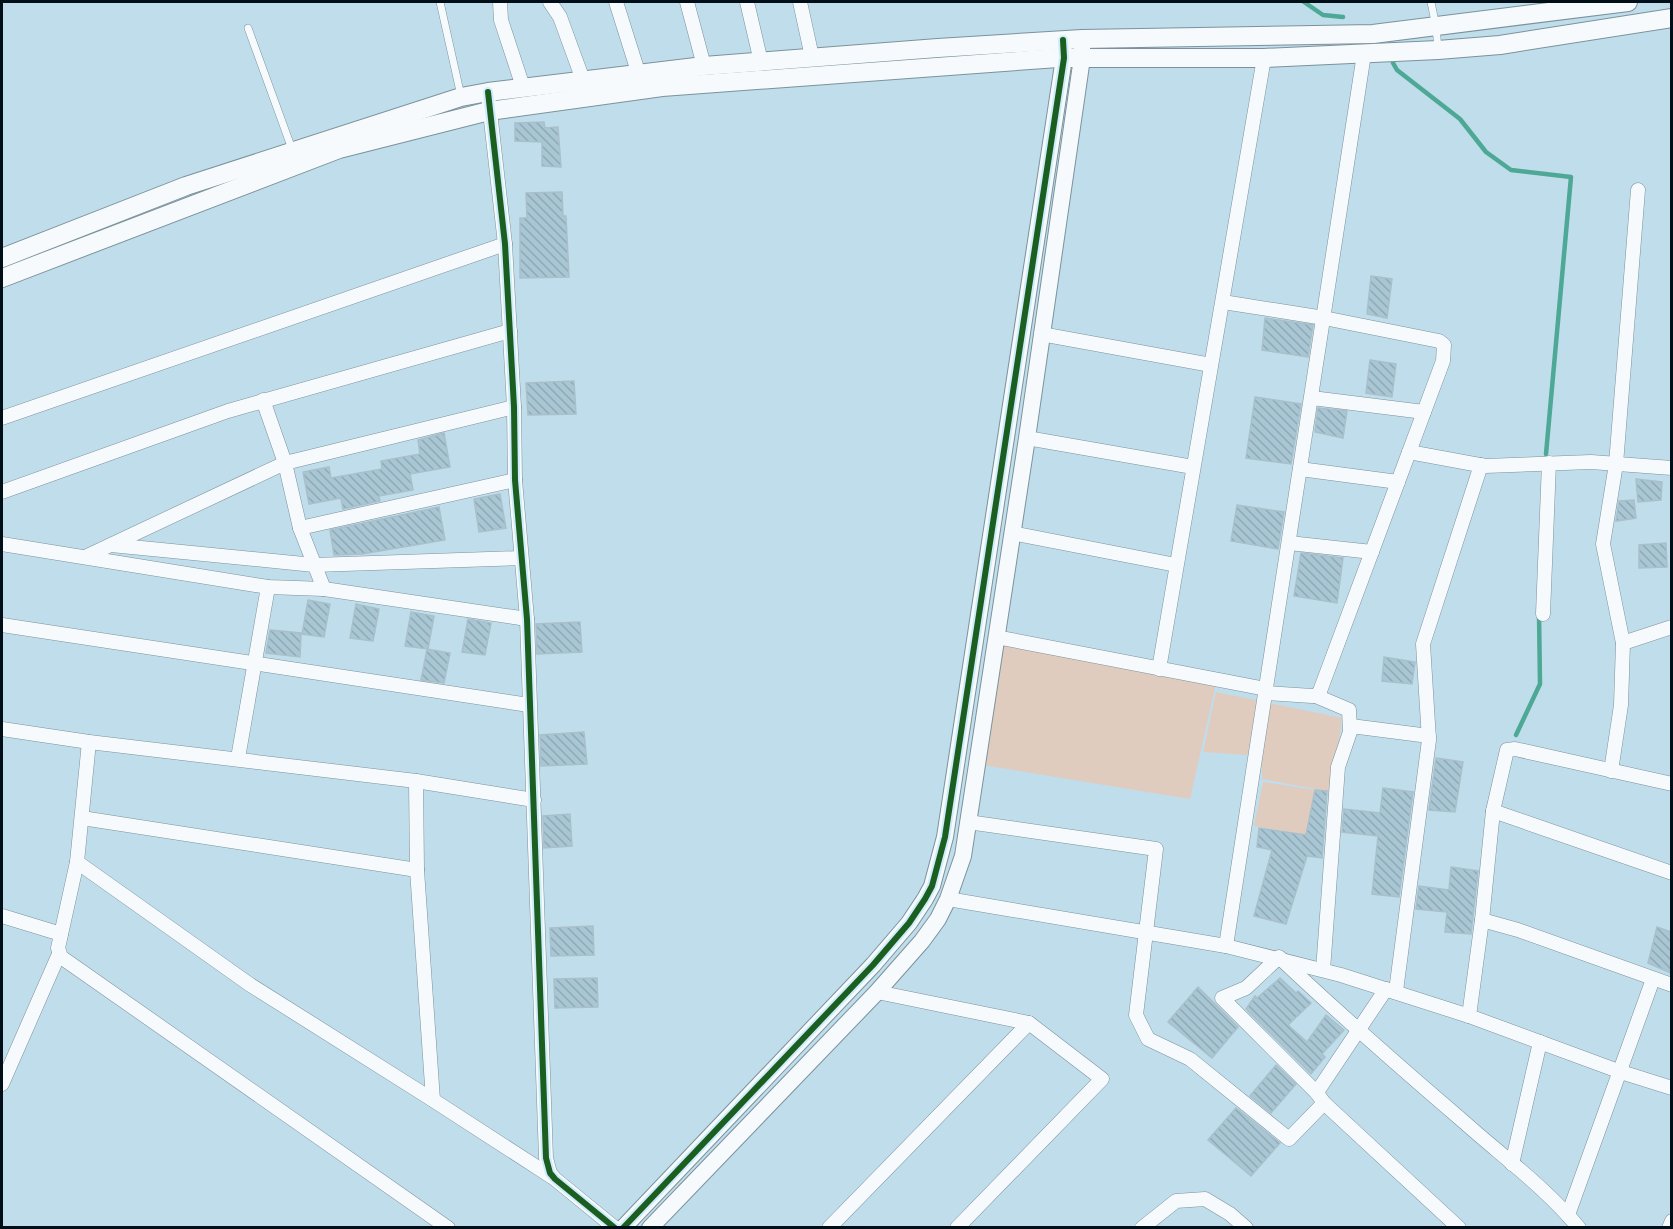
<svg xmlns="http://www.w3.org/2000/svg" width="1673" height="1229" font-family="'Asap Condensed',sans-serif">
	<defs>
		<pattern id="building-back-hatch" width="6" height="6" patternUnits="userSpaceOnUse" patternTransform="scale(1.5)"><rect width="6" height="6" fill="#a8c6d4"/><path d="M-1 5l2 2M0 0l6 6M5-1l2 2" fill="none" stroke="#8fa9b5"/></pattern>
	</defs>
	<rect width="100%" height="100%" fill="#c0ddeb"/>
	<!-- garden -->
	<g fill="#e0cbbf">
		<polygon points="996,637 1217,679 1190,799 977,764"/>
		<polygon points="1216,692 1342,718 1332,792 1262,779 1262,756 1203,752"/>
		<polygon points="1263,782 1315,790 1306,835 1254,826"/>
	</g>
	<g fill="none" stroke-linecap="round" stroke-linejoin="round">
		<!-- stream -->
		<g stroke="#4da896" stroke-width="4.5">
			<polyline points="1304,2 1323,15 1343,17"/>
			<polyline points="1393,63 1397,70 1460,119 1486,152 1511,170 1571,177 1546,454"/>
			<polyline points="1516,735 1540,684 1539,614"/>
		</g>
	</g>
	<!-- building -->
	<g fill="url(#building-back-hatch)" stroke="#a9c0cb" stroke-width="1.5">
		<polygon points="544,122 545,128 558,127 561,167 542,166 542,142 515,141 515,123"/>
		<polygon points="562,192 563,216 566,216 569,277 520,278 520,218 527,218 526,193"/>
		<polygon points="1371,276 1392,279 1387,318 1367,314"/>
		<polygon points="1265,318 1313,325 1308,357 1262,350"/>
		<polygon points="1370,360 1396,364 1392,397 1366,393"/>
		<polygon points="574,381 576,414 528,415 526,383"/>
		<polygon points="1255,397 1301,404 1291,464 1246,458"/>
		<polygon points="1318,408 1347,411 1343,438 1315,432"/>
		<polygon points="444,433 450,467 410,474 413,490 379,496 380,501 343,509 341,498 309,504 303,472 329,467 331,478 382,469 381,461 420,454 418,440"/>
		<polygon points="1636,479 1662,482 1661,500 1638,502"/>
		<polygon points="500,494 506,528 479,532 474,499"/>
		<polygon points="1634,500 1636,518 1616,521 1619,501"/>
		<polygon points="1237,505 1284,512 1278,549 1231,541"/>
		<polygon points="439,507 445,540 362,554 334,555 330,530"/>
		<polygon points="1666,543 1667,567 1639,568 1639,545"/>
		<polygon points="1301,553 1343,558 1337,603 1294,596"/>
		<polygon points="308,600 330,604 324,637 302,634"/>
		<polygon points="356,604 379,609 373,641 350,638"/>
		<polygon points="411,612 434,616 428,649 405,646"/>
		<polygon points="468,619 491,623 485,655 462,652"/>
		<polygon points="580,622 582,652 537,654 536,624"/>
		<polygon points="270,630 301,633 300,657 266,653"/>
		<polygon points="427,649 450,653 444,683 421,680"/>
		<polygon points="1384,657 1415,662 1412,684 1382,681"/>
		<polygon points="584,732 587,764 541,766 540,735"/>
		<polygon points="1436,758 1463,762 1455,812 1429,810"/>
		<polygon points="1383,788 1413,792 1399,897 1372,894 1378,836 1342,832 1344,809 1380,813"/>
		<polygon points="1315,790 1327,791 1322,858 1307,856 1286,924 1254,916 1272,850 1257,847 1259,828 1306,835"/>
		<polygon points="570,814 572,846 544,848 543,816"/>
		<polygon points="1451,867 1478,871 1471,934 1445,932 1447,912 1416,909 1419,886 1449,890"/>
		<polygon points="593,926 594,955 551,956 550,928"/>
		<polygon points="1657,927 1671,932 1671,973 1648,963"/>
		<polygon points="597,978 598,1007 555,1008 554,979"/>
		<polygon points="1280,978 1296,993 1298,991 1311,1003 1288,1025 1307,1042 1326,1015 1344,1030 1322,1054 1325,1057 1311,1074 1246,1009 1255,996 1257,998"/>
		<polygon points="1198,987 1238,1027 1212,1058 1168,1022"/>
		<polygon points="1276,1065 1296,1084 1271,1113 1250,1096"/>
		<polygon points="1236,1108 1280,1143 1251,1176 1208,1140"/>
	</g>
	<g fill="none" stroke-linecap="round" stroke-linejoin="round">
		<!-- service casing -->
		<g stroke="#7b929c" stroke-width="8">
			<g id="service">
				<polyline points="440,2 461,96"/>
				<polyline points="1431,2 1436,27 1438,49"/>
				<polyline points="248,28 292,149"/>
			</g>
		</g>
		<!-- minor casing -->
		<g stroke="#7b929c" stroke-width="15">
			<g id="minor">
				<polyline points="500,2 501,20 523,87"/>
				<polyline points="550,2 560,17 583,80"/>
				<polyline points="616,2 639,75"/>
				<polyline points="687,2 704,66"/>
				<polyline points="747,2 761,62"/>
				<polyline points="800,2 812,57"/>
				<polyline points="489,103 505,244 514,407 515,480 527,619 546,1158 550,1173 555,1179 615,1228"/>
				<polyline points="1223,302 1324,318 1439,341 1444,345 1443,361 1320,691 1316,696 1312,696 1265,693"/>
				<polyline points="1041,334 1211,365"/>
				<polyline points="1312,398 1424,412"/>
				<polyline points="263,400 285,463 300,528 324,589"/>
				<polyline points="2,418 505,244"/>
				<polyline points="1027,438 1193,467"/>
				<polyline points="1409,452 1485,466 1591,462 1672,468"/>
				<polyline points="1300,469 1398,482"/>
				<polyline points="2,492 228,411 510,331"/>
				<polyline points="300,528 515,480"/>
				<polyline points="1012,533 1176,565"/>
				<polyline points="1289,543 1372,552"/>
				<polyline points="2,544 268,587 324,589 527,619"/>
				<polyline points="111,545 314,565 521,558"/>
				<polyline points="85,557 285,463 514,407"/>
				<polyline points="1543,614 1549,463"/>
				<polyline points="2,625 529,705"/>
				<polyline points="996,637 1266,689"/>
				<polyline points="1623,643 1672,627"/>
				<polyline points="1159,669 1264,58"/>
				<polyline points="1316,696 1349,710 1350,732 1338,767 1323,970"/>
				<polyline points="1351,726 1429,736"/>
				<polyline points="2,729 89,742 416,781 534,800"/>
				<polyline points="89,742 77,862 249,984 433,1100 417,870 416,781"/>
				<polyline points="238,758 268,587"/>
				<polyline points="1611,771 1621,705 1623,643 1603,544 1616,464 1638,190"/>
				<polyline points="1672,784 1515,749 1507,750 1493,811 1482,920 1469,1016 1621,1072 1672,1088"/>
				<polyline points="1493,811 1672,873"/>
				<polyline points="82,818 417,870"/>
				<polyline points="968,822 1156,849 1136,1015 1148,1039 1190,1059 1289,1139 1324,1103"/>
				<polyline points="77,862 58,948 61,957 448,1228"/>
				<polyline points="948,899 1226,946 1341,975 1469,1016"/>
				<polyline points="2,916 61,934"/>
				<polyline points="1482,920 1518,930 1672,985"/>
				<polyline points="1226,946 1364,54"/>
				<polyline points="1396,991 1429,740 1423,644 1481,465"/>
				<polyline points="877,992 1029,1023"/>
				<polyline points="2,1084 59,954"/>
				<polyline points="1317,1093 1319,1089 1386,989"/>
				<polyline points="433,1100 552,1177"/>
				<polyline points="1512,1164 1540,1042"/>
				<polyline points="1568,1215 1653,979"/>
				<polyline points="829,1228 1029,1023 1102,1079 957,1228"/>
				<polyline points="1142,1228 1176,1201 1205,1199 1230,1214 1246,1228"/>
				<path d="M1459,1228l-135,-125 -7,-10 -95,-95 24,-10 33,-31c60,57 122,111 185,165 38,34 82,66 115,106"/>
				<polyline points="1669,1228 1672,1221"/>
			</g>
		</g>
		<!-- tertiary casing -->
		<g stroke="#7b929c" stroke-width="18">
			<g id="tertiary">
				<polyline points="623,1228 873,965 909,923 925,899 932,886 945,837 1064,58 1063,45"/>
				<polyline points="650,1228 877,992 922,941 938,919 948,899 963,856 1027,438 1082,58 1082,39"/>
			</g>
		</g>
		<!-- secondary casing -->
		<g stroke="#7b929c" stroke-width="20">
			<g id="secondary">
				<polyline points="2,258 186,186 461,97 488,92 704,66 938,48 1082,39 1373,34 1628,2"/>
				<polyline points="2,278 339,149 489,111 662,87 1058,58 1264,58 1438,50 1500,45 1672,18"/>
			</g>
		</g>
		<!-- service -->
		<use href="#service" stroke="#f6fafc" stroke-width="7"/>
		<!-- minor -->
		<use href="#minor" stroke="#f6fafc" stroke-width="14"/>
		<!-- tertiary -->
		<use href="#tertiary" stroke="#f6fafc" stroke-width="16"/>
		<!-- secondary -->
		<use href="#secondary" stroke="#f6fafc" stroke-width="18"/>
		<!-- cycleway casing -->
		<g stroke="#cdecfc" stroke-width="10">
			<g id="cycleway">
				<polyline points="488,92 505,244 514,407 515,480 527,619 546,1158 550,1173 555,1179 615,1228"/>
				<polyline points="623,1228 873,965 909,923 925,899 932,886 945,837 1064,58 1063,40"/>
			</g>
		</g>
		<!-- cycleway -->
		<use href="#cycleway" stroke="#1b5e20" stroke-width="6"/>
	</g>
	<!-- border -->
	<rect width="1673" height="1229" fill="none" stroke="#000e17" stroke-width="6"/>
</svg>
